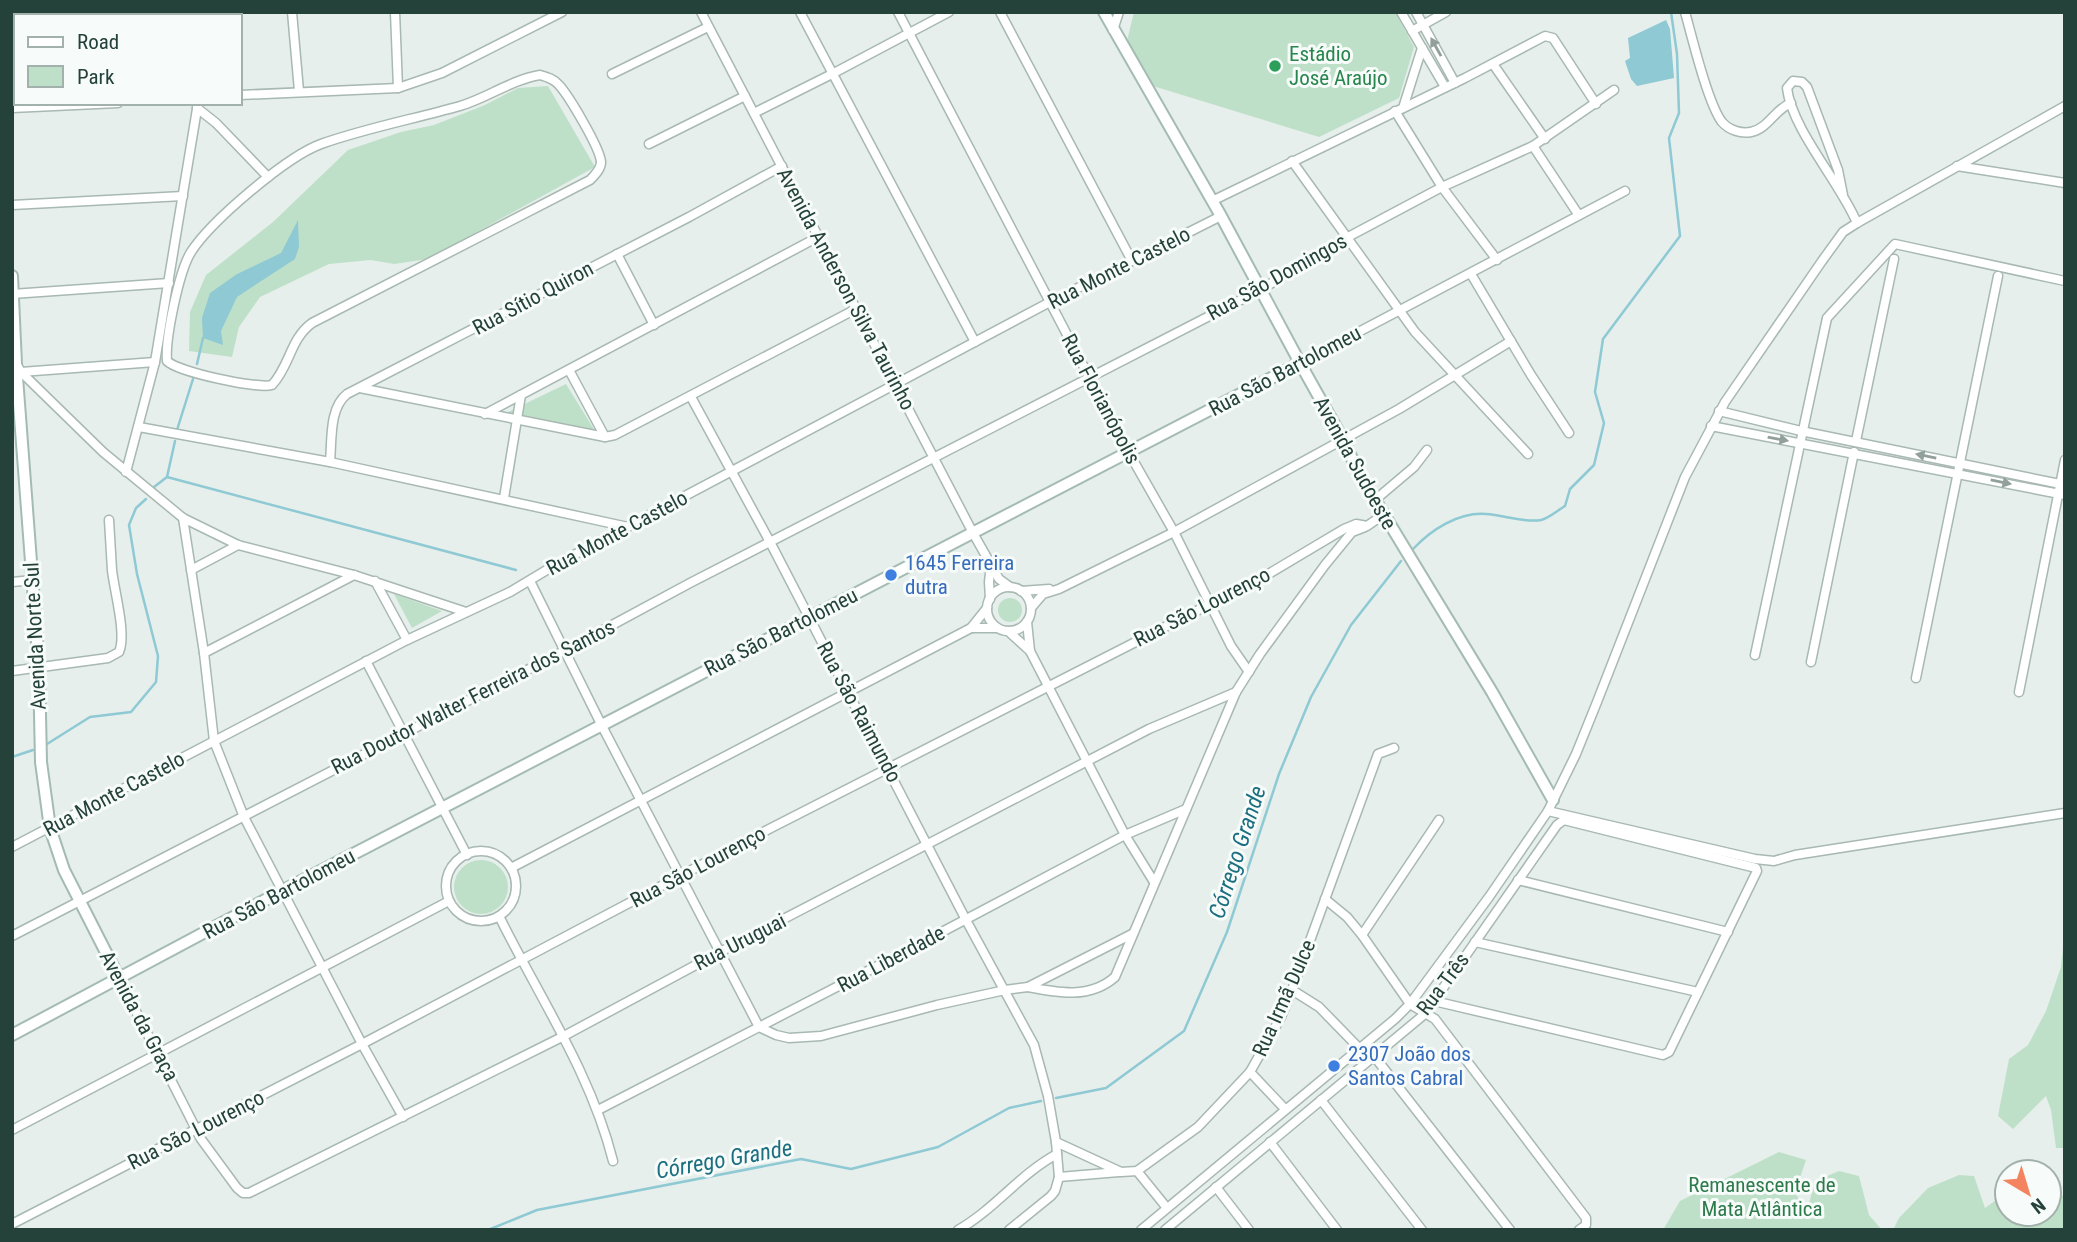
<svg xmlns="http://www.w3.org/2000/svg" width="2077" height="1242" font-family="'Roboto Condensed',sans-serif">
	<rect width="100%" height="100%" fill="#e6efeb"/>
	<!-- green -->
	<g fill="#bfe0c8">
		<polygon points="1134,12 1395,12 1414,47 1399,98 1319,137 1153,86 1127,41"/>
		<polygon points="548,86 595,167 428,259 394,264 371,260 329,264 260,297 239,327 232,357 189,351 190,312 206,275 273,222 348,150 401,132 434,125 485,105 518,88"/>
		<polygon points="566,384 595,431 506,413"/>
		<polygon points="394,594 442,611 412,628"/>
		<circle cx="1010" cy="610" r="12"/>
		<circle cx="481" cy="887" r="27"/>
		<polygon points="2065,929 2065,1148 2056,1148 2051,1110 2046,1096 2013,1129 1998,1116 2009,1059 2028,1045 2046,1011 2061,967"/>
		<polygon points="1779,1152 1806,1160 1795,1193 1807,1211 1815,1181 1839,1171 1859,1176 1869,1215 1882,1230 1663,1230 1680,1201"/>
		<polygon points="1959,1175 1974,1176 1985,1208 2007,1192 2007,1214 2049,1214 2049,1194 2057,1197 2065,1195 2065,1230 1893,1230 1899,1218 1928,1188"/>
	</g>
	<!-- water -->
	<g fill="#8ec9d4">
		<polygon points="1666,20 1670,29 1674,78 1637,86 1631,79 1625,61 1630,58 1628,38"/>
		<polygon points="298,220 299,247 295,259 237,297 221,331 223,345 203,338 202,318 210,293 237,274 281,253"/>
	</g>
	<g fill="none" stroke-linecap="round" stroke-linejoin="round">
		<!-- stream -->
		<g stroke="#8ec9d4" stroke-width="2.5">
			<polyline points="197,364 203,338"/>
			<polyline points="177,430 193,379"/>
			<polyline points="167,477 516,570"/>
			<polyline points="154,487 167,477 175,441"/>
			<path d="M1413,549c18,-19 45,-37 73,-35 18,1 37,9 55,6 8,-2 17,-10 24,-14l5,-17 24,-24 10,-42 -9,-31 8,-53 77,-103 -11,-98 10,-25 -2,-59 -6,-42"/>
			<polyline points="47,744 90,717 131,712 156,682 158,656 137,574 129,525 136,508 146,499"/>
			<polyline points="12,757 33,750"/>
			<polyline points="1056,1098 1106,1088 1184,1031 1227,932 1279,774 1311,697 1351,625 1401,561"/>
			<polyline points="488,1230 537,1210 801,1159 851,1169 938,1147 1009,1108 1041,1101"/>
		</g>
		<!-- street casing -->
		<g stroke="#a8b8b2" stroke-width="11">
			<g id="street">
				<polyline points="95,12 95,16"/>
				<polyline points="192,12 193,16"/>
				<polyline points="292,12 299,91"/>
				<polyline points="395,12 398,88"/>
				<polyline points="701,12 973,533 999,579 1010,587"/>
				<polyline points="800,12 975,342"/>
				<polyline points="898,12 1129,453 1174,532 1231,646 1249,672"/>
				<polyline points="1000,12 1132,261"/>
				<polyline points="1401,12 1445,87"/>
				<polyline points="1416,12 1455,83"/>
				<path d="M1685,12c7,25 23,92 37,110 7,8 19,12 29,10 18,-4 24,-23 40,-29"/>
				<polyline points="1113,30 1119,12"/>
				<polyline points="1412,31 1446,12"/>
				<polyline points="1493,64 1545,139"/>
				<polyline points="612,74 708,27"/>
				<path d="M540,75c7,2 14,4 19,10 10,11 41,63 42,77 0,7 -6,13 -11,18l-278,143c-22,16 -22,43 -40,62 -15,4 -94,-13 -105,-24 -2,-22 12,-90 24,-109 20,-31 95,-95 130,-108 45,-16 93,-25 139,-38 27,-8 51,-26 80,-31z"/>
				<polyline points="240,95 398,88 442,73 562,12"/>
				<polyline points="12,108 118,103"/>
				<polyline points="197,108 216,123 268,177"/>
				<polyline points="1403,108 1422,48"/>
				<polyline points="1395,111 1442,187 1497,260"/>
				<polyline points="754,113 832,74 949,12"/>
				<polyline points="649,144 745,96"/>
				<polyline points="1533,146 1578,214"/>
				<polyline points="1292,161 1415,332 1528,454"/>
				<polyline points="1957,166 2065,183"/>
				<path d="M1843,195l-5,-25 -31,-83 -5,-5 -9,-1 -6,7c5,42 53,94 70,135"/>
				<polyline points="1212,201 1465,78 1545,36 1553,38 1596,104"/>
				<polyline points="12,205 183,196"/>
				<polyline points="617,254 654,325"/>
				<polyline points="1471,274 1531,375 1569,433"/>
				<polyline points="12,294 169,283"/>
				<polyline points="1300,363 1625,191"/>
				<polyline points="17,365 21,372 103,452 183,518 238,545 354,575 466,612"/>
				<polyline points="569,370 605,437"/>
				<polyline points="21,372 155,362"/>
				<polyline points="360,388 605,437 615,435 856,309"/>
				<polyline points="691,397 770,542 966,920 1034,1045 1048,1096 1056,1142 1059,1177 1055,1191 1051,1196 1009,1230"/>
				<polyline points="1719,411 1801,431 2065,485"/>
				<polyline points="485,414 818,237"/>
				<polyline points="1711,426 2065,495"/>
				<polyline points="139,427 330,462 628,527"/>
				<polyline points="1856,441 1894,259"/>
				<path d="M330,462c2,-22 -1,-54 17,-68l342,-177 93,-51"/>
				<polyline points="126,472 155,362 198,103"/>
				<polyline points="504,498 521,395"/>
				<polyline points="1375,500 1414,467 1427,450"/>
				<polyline points="183,518 204,653 214,741 244,817 362,1044 403,1117"/>
				<polyline points="191,570 238,545"/>
				<polyline points="375,581 407,640"/>
				<polyline points="530,581 602,726 759,1027 776,1035 789,1038 821,1036 937,1005 1005,990 1028,987 1132,934"/>
				<polyline points="12,582 33,580"/>
				<circle cx="1009" cy="609" r="22"/>
				<polyline points="1021,591 1049,589"/>
				<polyline points="990,599 989,582 991,566"/>
				<polyline points="1031,608 1043,594 1059,589 1174,532 1399,409 1511,341"/>
				<polyline points="1027,622 1030,651 1125,835 1154,882"/>
				<polyline points="971,628 997,628"/>
				<polyline points="1008,631 1030,651"/>
				<polyline points="204,653 354,575"/>
				<polyline points="1755,655 1827,318 1895,244 2065,281"/>
				<polyline points="366,661 467,855"/>
				<polyline points="1811,662 1854,452"/>
				<path d="M12,671l96,-13 11,-6c8,-17 -5,-62 -7,-82 -1,-17 -2,-33 -3,-50"/>
				<polyline points="1916,678 1998,276"/>
				<polyline points="2019,692 2065,460"/>
				<polyline points="1548,811 1755,859 1774,861 1795,855 2065,813"/>
				<polyline points="12,847 407,640 510,592 555,565 1050,302 1221,216"/>
				<circle cx="481" cy="886" r="35"/>
				<polyline points="511,868 971,628 987,608"/>
				<polyline points="1518,880 1728,932"/>
				<polyline points="1325,899 1347,917 1362,935 1410,1004 1435,1019 1586,1218 1586,1225 1579,1230"/>
				<path d="M499,916c40,81 92,157 114,245"/>
				<polyline points="1362,935 1439,820"/>
				<polyline points="12,936 564,651 690,583 1260,290 1348,237 1442,187 1533,146 1614,90"/>
				<polyline points="1475,942 1698,992"/>
				<polyline points="119,978 201,1139 237,1188 243,1193 249,1193 562,1037 720,952 1149,729 1236,692"/>
				<path d="M1028,987c31,6 62,12 87,-10l121,-285 24,-38 65,-89 27,-33 13,-5"/>
				<polyline points="1292,990 1319,1007 1359,1048"/>
				<polyline points="1374,1056 1510,1230"/>
				<polyline points="1250,1072 1285,1109"/>
				<polyline points="1321,1100 1422,1230"/>
				<polyline points="598,1110 889,960 1125,835 1186,809"/>
				<polyline points="12,1130 449,901"/>
				<polyline points="1056,1142 1121,1172 1137,1171 1198,1127 1250,1072 1281,1017 1292,990 1378,754 1394,748"/>
				<polyline points="1270,1142 1337,1230"/>
				<polyline points="1137,1171 1167,1208"/>
				<polyline points="1059,1177 1119,1172"/>
				<polyline points="1216,1187 1249,1230"/>
				<polyline points="12,1224 362,1044 771,828 1265,576 1344,529 1356,524 1367,526 1383,515"/>
				<path d="M958,1230c37,-21 62,-56 99,-76"/>
				<polyline points="1141,1230 1395,1019 1410,1004 1489,897 1548,811 1576,754 1597,702 1685,477 1725,402 1822,261 1843,232 1857,223 2065,106"/>
				<polyline points="1165,1230 1426,1013 1434,1001 1557,825 1564,820 1756,868 1757,871 1669,1052 1663,1055 1434,1001"/>
			</g>
		</g>
		<!-- secondary casing -->
		<g stroke="#a4bbb3" stroke-width="14">
			<g id="secondary">
				<polyline points="1104,12 1221,216 1300,363 1342,438 1360,475 1492,692 1553,800"/>
				<polyline points="12,276 16,364 39,667 41,762 50,828 64,870 119,978"/>
				<polyline points="12,1035 282,891 1300,363"/>
			</g>
		</g>
		<!-- street -->
		<use href="#street" stroke="#fff" stroke-width="8"/>
		<!-- secondary -->
		<use href="#secondary" stroke="#fff" stroke-width="10"/>
	</g>
	<!-- one-way arrows -->
	<defs><path id="oneway-solid" d="M-6-.8H1V-3.2L6.5 0L1 3.2V.8H-6Z" transform="scale(1.75)"/></defs>
	<g fill="#92a09c">
		<use href="#oneway-solid" transform="translate(1436 47) rotate(-119)"/>
		<use href="#oneway-solid" transform="translate(1778 439) rotate(10)"/>
		<use href="#oneway-solid" transform="translate(1926 456) rotate(-168)"/>
		<use href="#oneway-solid" transform="translate(2001 482) rotate(12)"/>
	</g>
	<!-- markers -->
	<circle fill="#2e9e5b" stroke="#f7fbf9" stroke-width="2.5" cx="1275" cy="66" r="7"/>
	<g fill="#3f7fe0" stroke="#f7fbf9" stroke-width="2.5">
		<circle cx="891" cy="575" r="7"/>
		<circle cx="1334" cy="1066" r="7"/>
	</g>
	<g text-anchor="middle" stroke-width="6" stroke-linejoin="round" paint-order="stroke">
		<!-- leisure labels -->
		<g font-size="21" fill="#27864d" stroke="#f7fbf9" text-anchor="start">
			<text x="1289" y="61">Estádio<tspan x="1289" dy="24">José Araújo</tspan></text>
		</g>
		<!-- street labels -->
		<g font-size="21" fill="#24423a" stroke="#f7fbf9">
			<text transform="translate(1119 268) rotate(-27)" y="7">Rua Monte Castelo</text>
			<text transform="translate(1277 277) rotate(-29)" y="7">Rua São Domingos</text>
			<text transform="translate(846 289) rotate(62)" y="7">Avenida Anderson Silva Taurinho</text>
			<text transform="translate(533 298) rotate(-28)" y="7">Rua Sítio Quiron</text>
			<text transform="translate(1285 371) rotate(-28)" y="7">Rua São Bartolomeu</text>
			<text transform="translate(1101 399) rotate(62)" y="7">Rua Florianópolis</text>
			<text transform="translate(1355 463) rotate(61)" y="7">Avenida Sudoeste</text>
			<text transform="translate(617 533) rotate(-28)" y="7">Rua Monte Castelo</text>
			<text transform="translate(1202 607) rotate(-27)" y="7">Rua São Lourenço</text>
			<text transform="translate(781 632) rotate(-27)" y="7">Rua São Bartolomeu</text>
			<text transform="translate(35 636) rotate(-93)" y="7">Avenida Norte Sul</text>
			<text transform="translate(473 697) rotate(-27)" y="7">Rua Doutor Walter Ferreira dos Santos</text>
			<text transform="translate(859 712) rotate(62)" y="7">Rua São Raimundo</text>
			<text transform="translate(114 794) rotate(-28)" y="7">Rua Monte Castelo</text>
			<text transform="translate(698 867) rotate(-28)" y="7">Rua São Lourenço</text>
			<text transform="translate(279 894) rotate(-28)" y="7">Rua São Bartolomeu</text>
			<text transform="translate(740 942) rotate(-27)" y="7">Rua Uruguai</text>
			<text transform="translate(891 959) rotate(-28)" y="7">Rua Liberdade</text>
			<text transform="translate(1443 984) rotate(-53)" y="7">Rua Três</text>
			<text transform="translate(1284 998) rotate(-66)" y="7">Rua Irmã Dulce</text>
			<text transform="translate(139 1016) rotate(62)" y="7">Avenida da Graça</text>
			<text transform="translate(196 1130) rotate(-27)" y="7">Rua São Lourenço</text>
		</g>
		<!-- shop labels -->
		<g font-size="21" fill="#366cbe" stroke="#f7fbf9" text-anchor="start">
			<text x="905" y="570">1645 Ferreira<tspan x="905" dy="24">dutra</tspan></text>
			<text x="1348" y="1061">2307 João dos<tspan x="1348" dy="24">Santos Cabral</tspan></text>
		</g>
		<!-- park labels -->
		<g font-size="21" fill="#2d7a4b" stroke="#f7fbf9">
			<text x="1762" y="1192">Remanescente de<tspan x="1762" dy="24">Mata Atlântica</tspan></text>
		</g>
		<!-- water labels -->
		<g font-size="23" font-style="italic" fill="#1c6f80" stroke="#f7fbf9">
			<text transform="translate(1237 852) rotate(-72)" y="8">Córrego Grande</text>
			<text transform="translate(724 1159) rotate(-10)" y="8">Córrego Grande</text>
		</g>
	</g>
	<!-- border -->
	<rect width="2077" height="1242" fill="none" stroke="#24423a" stroke-width="28"/>
	<!-- legend -->
	<rect x="14" y="14" width="228" height="91" fill="#f7fbf9" stroke="#a3b1ad" stroke-width="2"/>
	<rect x="28" y="37" width="35" height="10" fill="#ffffff" stroke="#a3b1ad" stroke-width="2"/>
	<text x="77" y="49" font-size="21" fill="#24423a">Road</text>
	<rect x="28" y="66" width="35" height="21" fill="#bfe0c8" stroke="#a3b1ad" stroke-width="2"/>
	<text x="77" y="84" font-size="21" fill="#24423a">Park</text>
	<!-- north arrow -->
	<g transform="translate(2028 1193) rotate(142)"><circle r="33" fill="#f7fbf9" stroke="#a3b1ad" stroke-width="2"/>
	<path d="M0-5L12 26L0 18L-12 26Z" fill="#f4845f"/>
	<text y="-10" font-size="19" font-weight="bold" text-anchor="middle" fill="#24423a">N</text>
	</g>
</svg>
